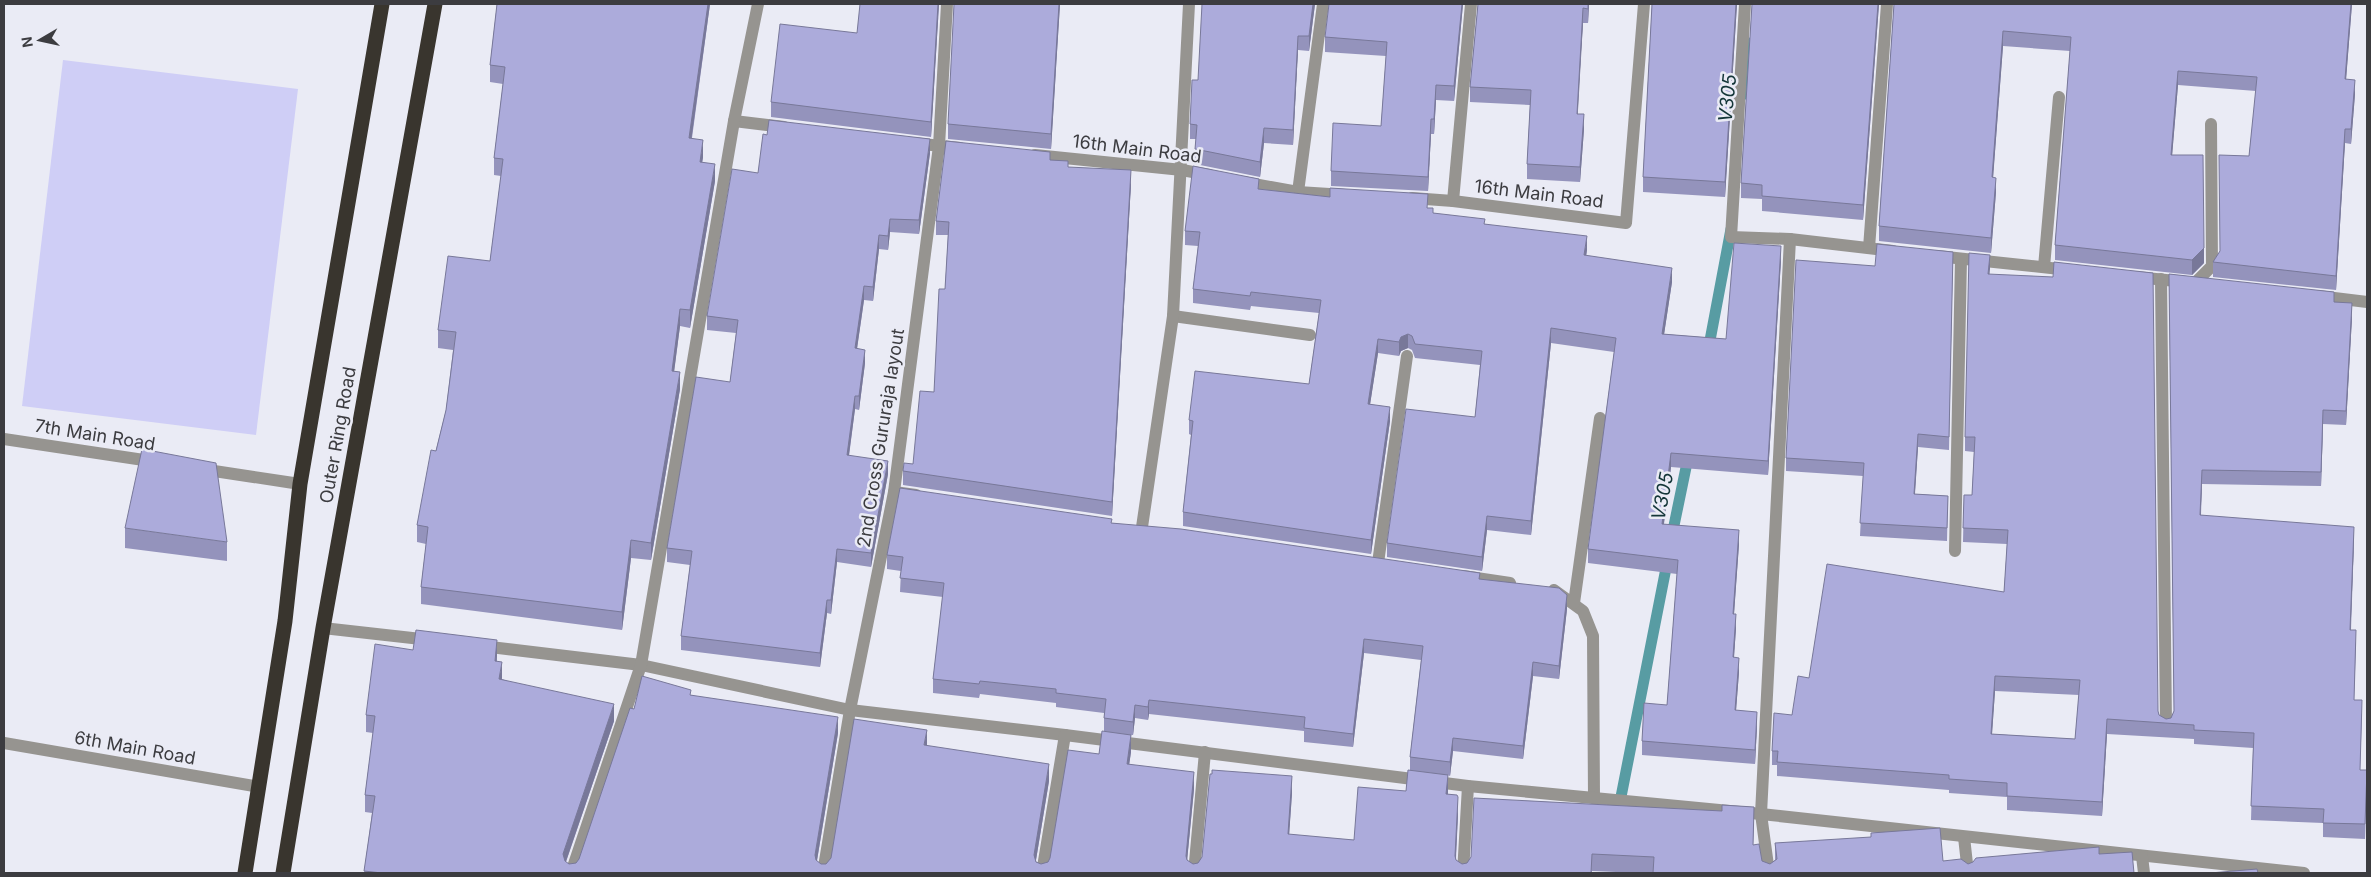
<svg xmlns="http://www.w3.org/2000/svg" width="2371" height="877" font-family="Inter,sans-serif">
	<rect width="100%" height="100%" fill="#eaebf5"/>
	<!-- garden -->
	<polygon fill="#cfcef6" points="63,60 298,89 256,435 22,406"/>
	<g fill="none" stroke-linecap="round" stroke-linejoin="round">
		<!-- stream -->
		<g stroke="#589ca3" stroke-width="11">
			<polyline points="1745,94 1751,43"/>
			<polyline points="1708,351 1731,229"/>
			<polyline points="1671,540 1689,453"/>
			<polyline points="1619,807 1668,558"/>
		</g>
		<!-- minor -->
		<g stroke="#969490" stroke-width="12">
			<polyline points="1745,4 1731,237 1790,239 1893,251"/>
			<polyline points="734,121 784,127"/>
			<polyline points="913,143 960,148"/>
			<polyline points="1035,155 1182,170 1209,175"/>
			<polyline points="1243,182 1298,192 1345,195"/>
			<polyline points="1298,192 1323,4"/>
			<polyline points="1412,198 1453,201 1626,223 1644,4"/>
			<polyline points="1453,201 1471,4"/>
			<polyline points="1869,248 1887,4"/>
			<polyline points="1937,256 2069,270"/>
			<polyline points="2044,267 2059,97"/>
			<polyline points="2136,277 2186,282"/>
			<polyline points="2161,279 2166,725"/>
			<polyline points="2195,283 2212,266 2211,124"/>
			<polyline points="2318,296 2367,302"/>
			<polyline points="1173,316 1310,335"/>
			<polyline points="4,439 157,462"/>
			<polyline points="201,469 300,484"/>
			<polyline points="894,492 916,495"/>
			<polyline points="1142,527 1173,316 1189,4"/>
			<polyline points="1955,551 1961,259"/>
			<polyline points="1378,563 1407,356"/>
			<polyline points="1463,576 1510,583"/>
			<polyline points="1554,590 1583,611 1593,636 1594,798"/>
			<polyline points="1574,603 1600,418"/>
			<polyline points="323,628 430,640"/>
			<polyline points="482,646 641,665 850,710 1065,735 1468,786 1761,814 2304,873"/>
			<polyline points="4,743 260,787"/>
			<polyline points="1964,837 1968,873"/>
			<polyline points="2142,856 2144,873"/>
			<polyline points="571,873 641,665 734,121 758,4"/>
			<polyline points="823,873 850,710 894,492 939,146 947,4"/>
			<polyline points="1042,873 1065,735"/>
			<polyline points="1194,873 1205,752"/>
			<polyline points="1463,873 1468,786"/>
			<polyline points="1769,873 1761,814 1790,239"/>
		</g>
		<!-- highway -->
		<g stroke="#39352e" stroke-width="15">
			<polyline points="245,873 285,621 300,484 382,4"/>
			<polyline points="283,873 323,628 435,4"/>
		</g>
	</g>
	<!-- wall -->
	<g fill="#9493bc" fill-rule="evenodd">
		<polygon points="497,4 710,4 692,138 703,157 702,162 715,181 690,328 680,326 674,371 680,389 651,560 631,558 622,630 421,604 421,587 426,544 417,542 417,525 446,410 453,350 438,348 438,330 490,261 501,176 494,175 494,158 503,84 490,82 490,65"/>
		<polygon points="939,4 931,137 771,117 771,102 857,33"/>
		<polygon points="1060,4 1051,149 948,139 948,124"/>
		<polygon points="1315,4 1309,51 1298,50 1293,145 1264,143 1260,177 1195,164 1195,149 1196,139 1190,139 1190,124 1198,80"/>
		<polygon points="1463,4 1454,101 1436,100 1434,134 1431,134 1428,191 1331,186 1331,171 1381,126 1386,56 1325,52 1325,37"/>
		<polygon points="1478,4 1589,4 1588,23 1583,23 1577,114 1584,129 1580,182 1527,179 1527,164 1530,105 1470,102 1470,87"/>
		<polygon points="1652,4 1737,4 1725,197 1643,192 1643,177"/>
		<polygon points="1752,4 1879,4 1863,220 1762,211 1762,199 1741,198 1741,183"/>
		<polygon points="1894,4 2352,4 2346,79 2355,94 2351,144 2345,143 2336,290 2213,277 2213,262 2220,251 2249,156 2256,91 2178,85 2172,155 2204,263 2192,275 2055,260 2055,245 2070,51 2003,46 1993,177 1996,192 1991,253 1879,241 1879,226"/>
		<polygon points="930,153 919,234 890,232 888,250 879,249 873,301 864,300 857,349 865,363 859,410 855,409 849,456 888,474 871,567 837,562 831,614 827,613 820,667 681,650 681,636 690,565 667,562 667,548 730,382 736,333 707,330 707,316 758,173"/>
		<polygon points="1050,160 1068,167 1131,184 1112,516 903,485 903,471 913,464 934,392 945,289 948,235 936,235 936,221"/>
		<polygon points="1259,189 1428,208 1433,213 1485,224 1587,250 1586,256 1672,282 1664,334 1726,339 1781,260 1768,475 1671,467 1664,524 1739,544 1734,614 1736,628 1734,657 1739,672 1736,710 1757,726 1755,764 1642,755 1642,741 1667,705 1677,574 1588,563 1588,549 1614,352 1551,343 1531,535 1487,530 1482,571 1387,557 1387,543 1475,417 1480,365 1415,358 1412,350 1408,348 1401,351 1399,356 1378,353 1370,404 1390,421 1371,554 1183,526 1183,512 1191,435 1189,434 1189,420 1309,384 1319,313 1251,306 1250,310 1193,303 1193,289 1198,246 1185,245 1185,231"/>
		<polygon points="1953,252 1949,450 1918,447 1915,494 1948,496 1947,541 1860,536 1863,476 1786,471 1786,458 1875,266"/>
		<path d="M1990,269l-1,6 170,440 7,4 5,-1 3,-7 -5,-437 165,28 18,15 -6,108 -23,-1 -2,62 -119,-2 -1,31 153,26 -3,89 5,14 -2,56 8,15 -2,55 7,14 -2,55 -42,-2v-14l-72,-3 2,-72 -59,-4v-5l-87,-5 -5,82 -95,-6v-13l-58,-4v-3l-172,-14v-11h-5v-14l20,-36 17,-37 195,-86 3,-48 -44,-2 1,-47h8l2,-43 -9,-1v-14zM1995,691l84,4 -4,44 -83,-5z"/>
		<path d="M1112,523l368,56 87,30 -8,70 -26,-3 -10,83 -70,-8 -3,25 -2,-1v19l10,20 -2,45v1l6,4 292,-40 -1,21 9,16 8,3 5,-4v-17l168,18 25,3 131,-10 35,19h-494l-48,-2v2h-1228l8,-60 -7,-1v-17l8,-62 -7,-1v-17l47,-65 84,6v5l5,18 112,42 -48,141 3,2 7,-1 3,-4 55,-150 57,-14 147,38 -21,128 4,3h5l101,-118 122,35 -13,79v2l5,2 7,-2 51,-108 5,-23v-18l-48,-6v-4l-76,-9 -1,4 -46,-5v-14l10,-82 -43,-5 1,-21 -14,-2v-14zM1364,653l57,7 -11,97v13l-4,21 -52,49 -65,-5 3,-42 -94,70 -5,1 -6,-4 7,-71 -65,-25 2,-12v-17h2l2,-17 13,2 1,-6 155,17v11l49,5z"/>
		<polygon points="125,528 227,542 227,561 125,548"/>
	</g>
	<!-- shaded-wall -->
	<g fill="#787899">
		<polygon points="708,4 710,4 689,156 689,138"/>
		<polygon points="938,4 939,4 931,137 931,122"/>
		<polygon points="1059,4 1060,4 1051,149 1051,134"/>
		<polygon points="1313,4 1315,4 1309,51 1309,36"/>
		<polygon points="1462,4 1463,4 1454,101 1454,86"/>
		<polygon points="1588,4 1589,4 1588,23"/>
		<polygon points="1736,4 1737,4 1725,197 1725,182"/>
		<polygon points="1878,4 1879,4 1863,220 1863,205"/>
		<polygon points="2351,4 2352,4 2345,93 2345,79"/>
		<polygon points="1583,8 1583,23 1577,128 1577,114"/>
		<polygon points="2003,31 2003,46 1992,192 1992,177"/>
		<polygon points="1298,36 1298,50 1293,145 1293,130"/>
		<polygon points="2178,71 2178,85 2171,169 2171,155"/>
		<polygon points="2355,80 2355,94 2351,144 2351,129"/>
		<polygon points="1436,85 1436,100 1434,134 1434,119"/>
		<polygon points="1584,114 1584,129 1580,182 1580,167"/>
		<polygon points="1431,119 1431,134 1428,191 1428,177"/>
		<polygon points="1264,128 1264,143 1260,177 1260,162"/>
		<polygon points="2345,129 2345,143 2336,290 2336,276"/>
		<polygon points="930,139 930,153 919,234 919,220"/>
		<polygon points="703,140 703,157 700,179 700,162"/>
		<polygon points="715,164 715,181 690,328 690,310"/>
		<polygon points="1131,170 1131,184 1112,516 1112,502"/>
		<polygon points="1996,178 1996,192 1991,253 1991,238"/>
		<polygon points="890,219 890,232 888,250 888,236"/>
		<polygon points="879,235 879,249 873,301 873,287"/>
		<polygon points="1587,236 1587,250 1584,269 1584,255"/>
		<polygon points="1781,246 1781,260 1768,475 1768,461"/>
		<polygon points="2204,248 2204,263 2192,275 2192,260"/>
		<polygon points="1990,255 1990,269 1988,289 1988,274"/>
		<polygon points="1672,268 1672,282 1662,348 1662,334"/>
		<polygon points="864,286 864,300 855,362 855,348"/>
		<polygon points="2352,303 2352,317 2346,425 2346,411"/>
		<polygon points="680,309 680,326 672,388 672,371"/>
		<polygon points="1551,328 1551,343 1531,535 1531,521"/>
		<polygon points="1408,334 1408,348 1401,351 1399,356 1399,342 1401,337"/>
		<polygon points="1378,339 1378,353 1368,418 1368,404"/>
		<polygon points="865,350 865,363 859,410 859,396"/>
		<polygon points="680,372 680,389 651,560 651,543"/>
		<polygon points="855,396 855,409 847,469 847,455"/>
		<polygon points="1390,407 1390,421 1371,554 1371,540"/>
		<polygon points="2323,410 2323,424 2321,486 2321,472"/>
		<polygon points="1918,434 1918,447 1914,506 1914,494"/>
		<polygon points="1671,453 1671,467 1662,538 1662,524"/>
		<polygon points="888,461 888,474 871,567 871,553"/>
		<polygon points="2202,470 2202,484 2200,529 2200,515"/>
		<polygon points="1487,516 1487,530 1482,571 1482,557"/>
		<polygon points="2354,527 2354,541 2350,644 2350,630"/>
		<polygon points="1739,530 1739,544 1733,628 1733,614"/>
		<polygon points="631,540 631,558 622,630 622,612"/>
		<polygon points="837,549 837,562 831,614 831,600"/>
		<polygon points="1567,595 1567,609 1559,679 1559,666"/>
		<polygon points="827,600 827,613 820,667 820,653"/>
		<polygon points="1736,614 1736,628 1733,671 1733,657"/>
		<polygon points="1364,639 1364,653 1353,747 1353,734"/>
		<polygon points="497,640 497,656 495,677 495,661"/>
		<polygon points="1739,658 1739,672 1735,724 1735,710"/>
		<polygon points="502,662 502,678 499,696 499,679"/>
		<polygon points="1533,662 1533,676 1523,759 1523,746"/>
		<polygon points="1995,676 1995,691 1991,748 1991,734"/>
		<polygon points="1149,700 1149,714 1148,720 1148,707"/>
		<polygon points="614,704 614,721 563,870 563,854"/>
		<polygon points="1135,705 1135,718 1133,735 1133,722"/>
		<polygon points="1757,712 1757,726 1755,764 1755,750"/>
		<polygon points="838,717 838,733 815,872 815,855"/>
		<polygon points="2107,719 2107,734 2102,816 2102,802"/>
		<polygon points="927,730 927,746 924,745"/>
		<polygon points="1131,735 1131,752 1127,780 1127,764"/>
		<polygon points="1453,738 1453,751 1450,776 1450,762"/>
		<polygon points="1049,764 1049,781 1034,872 1034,855"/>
		<polygon points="1194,772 1194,789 1186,872 1186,856"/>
		<polygon points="1448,775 1448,792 1446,811 1446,794"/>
		<polygon points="1292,776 1292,793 1288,851 1288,834"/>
		<polygon points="1458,797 1458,814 1455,873 1455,856"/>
	</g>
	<!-- building -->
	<g fill="#acabdb" stroke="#787899" fill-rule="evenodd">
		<polygon points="497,4 708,4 689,138 703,140 700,162 715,164 690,310 680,309 672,371 680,372 651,543 631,540 622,612 421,587 428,527 417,525 431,450 436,451 446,410 456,332 438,330 448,256 490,261 503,159 494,158 505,67 490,65"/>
		<polygon points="860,4 938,4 931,122 771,102 780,24 857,33"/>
		<polygon points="954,4 1059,4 1051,134 948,124"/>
		<polygon points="1202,4 1313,4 1309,36 1298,36 1293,130 1264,128 1260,162 1195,149 1197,125 1190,124 1192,80 1198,80"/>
		<polygon points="1329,4 1462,4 1454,86 1436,85 1434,119 1431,119 1428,177 1331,171 1333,123 1381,126 1387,42 1325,37"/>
		<polygon points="1478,4 1588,4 1588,9 1583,8 1577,114 1584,114 1580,167 1527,164 1531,90 1470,87"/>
		<polygon points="1652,4 1736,4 1725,182 1643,177"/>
		<polygon points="1752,4 1878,4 1863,205 1762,196 1762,185 1741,183"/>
		<polygon points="1894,4 2351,4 2345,79 2355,80 2351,129 2345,129 2336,276 2213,262 2220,251 2219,155 2249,156 2257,77 2178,71 2171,155 2203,155 2204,248 2192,260 2055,245 2071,37 2003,31 1992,177 1996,178 1991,238 1879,226"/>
		<polygon points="769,120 930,139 919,220 890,219 888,236 879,235 873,287 864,286 855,348 865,350 859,396 855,396 847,455 888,461 871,553 837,549 831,600 827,600 820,653 681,636 692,551 667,548 696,377 730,382 738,320 707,316 732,169 758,173 763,134 767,135"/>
		<polygon points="946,141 1050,152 1050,160 1068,161 1068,167 1131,170 1112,502 903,471 904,463 913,464 920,391 934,392 939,289 945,289 949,222 936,221"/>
		<polygon points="1193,166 1259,179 1258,189 1330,197 1330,188 1428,194 1427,208 1433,208 1433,213 1485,219 1484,224 1587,236 1584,255 1672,268 1662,334 1726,339 1734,243 1781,246 1768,461 1671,453 1662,524 1739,530 1733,614 1736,614 1733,657 1739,658 1735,710 1757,712 1755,750 1642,741 1644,703 1667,705 1678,560 1588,549 1616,338 1551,328 1531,521 1487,516 1482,557 1387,543 1406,409 1475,417 1482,351 1415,344 1412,336 1408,334 1401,337 1399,342 1378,339 1368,404 1390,407 1371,540 1183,512 1193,421 1189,420 1195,371 1309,384 1321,300 1251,292 1250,296 1193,289 1200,232 1185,231"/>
		<polygon points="1877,244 1953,252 1949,437 1918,434 1914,494 1948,496 1947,528 1860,523 1864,463 1786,458 1796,260 1875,266"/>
		<path d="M1969,253l21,2 -2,19 65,3 1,-15 99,11 5,438 1,4 7,4 5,-1 3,-7 -5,-437 165,18v10l18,1 -6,108 -23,-1 -2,62 -119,-2 -2,45 154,12 -4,103h6l-2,70h8l-2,70h7l-2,54 -42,-1 1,-14 -73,-3 3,-73 -60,-3v-5l-87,-6 -5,83 -95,-6v-13l-58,-4v-4l-172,-13 1,-11h-6l2,-38 18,2 6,-39 11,2 18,-114 177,28 4,-62 -45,-2 1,-33h8l3,-58h-10zM1995,676l85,4 -5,59 -84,-5z"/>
		<polygon points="142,449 216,463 227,542 125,528"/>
		<polygon points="900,488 1112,519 1111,523 1181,529 1480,573 1479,579 1559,588 1567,595 1559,666 1533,662 1523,746 1453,738 1450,762 1410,757 1423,646 1364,639 1353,734 1304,728 1305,717 1149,700 1148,707 1135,705 1133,722 1104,718 1106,699 1056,693 1056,689 980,681 979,684 933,679 944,583 900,578 903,557 887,555"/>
		<polygon points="416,630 497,640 495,661 502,662 499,679 614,704 563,854 565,861 569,864 576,863 579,859 630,708 634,709 642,676 691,690 690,695 838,717 815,855 816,860 821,864 826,864 831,858 854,719 927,730 924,745 1049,764 1034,855 1036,862 1041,864 1048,862 1050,858 1068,750 1099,754 1102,731 1131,735 1127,764 1194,772 1186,856 1187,860 1193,864 1198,863 1202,857 1210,774 1212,774 1212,770 1292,776 1288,834 1354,840 1358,787 1406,791 1408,770 1448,775 1446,794 1457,795 1458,797 1455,856 1456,860 1462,864 1467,863 1471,857 1474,798 1722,811 1722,805 1754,807 1753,845 1759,844 1762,861 1770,864 1777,859 1775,843 1871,837 1871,833 1940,828 1943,861 1961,859 1968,864 1973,862 1976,858 2099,847 2099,854 2132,852 2134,873 1653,873 1654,857 1592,854 1591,873 382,873 364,871 375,796 365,795 375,716 366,715 375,644 413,650"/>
		<polygon points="2257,869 2258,873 2210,873"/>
	</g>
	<g text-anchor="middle" stroke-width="5" stroke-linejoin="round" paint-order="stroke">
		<!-- street labels -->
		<g font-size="18" fill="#3c3c40" stroke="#eaebf5">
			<text transform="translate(1137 149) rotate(7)" y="6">16th Main Road</text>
			<text transform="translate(1539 194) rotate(7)" y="6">16th Main Road</text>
			<text transform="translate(95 435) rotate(9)" y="6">7th Main Road</text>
			<text transform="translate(338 435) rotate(-80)" y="6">Outer Ring Road</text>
			<text transform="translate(881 438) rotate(-81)" y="6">2nd Cross Gururaja layout</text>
			<text transform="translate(135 748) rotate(10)" y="6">6th Main Road</text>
		</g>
		<!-- water labels -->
		<g font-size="19" font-style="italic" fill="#143639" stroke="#eaebf5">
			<text transform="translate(1727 98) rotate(-84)" y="7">V305</text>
			<text transform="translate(1662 496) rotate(-79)" y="7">V305</text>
		</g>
	</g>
	<!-- border -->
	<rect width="2371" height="877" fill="none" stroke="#3c3c40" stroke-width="10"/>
	<!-- north arrow -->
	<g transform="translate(40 40) rotate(261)" stroke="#eaebf5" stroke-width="4" paint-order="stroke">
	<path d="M0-4L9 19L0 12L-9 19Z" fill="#3c3c40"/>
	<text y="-8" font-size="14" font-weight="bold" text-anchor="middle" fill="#3c3c40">N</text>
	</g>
</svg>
